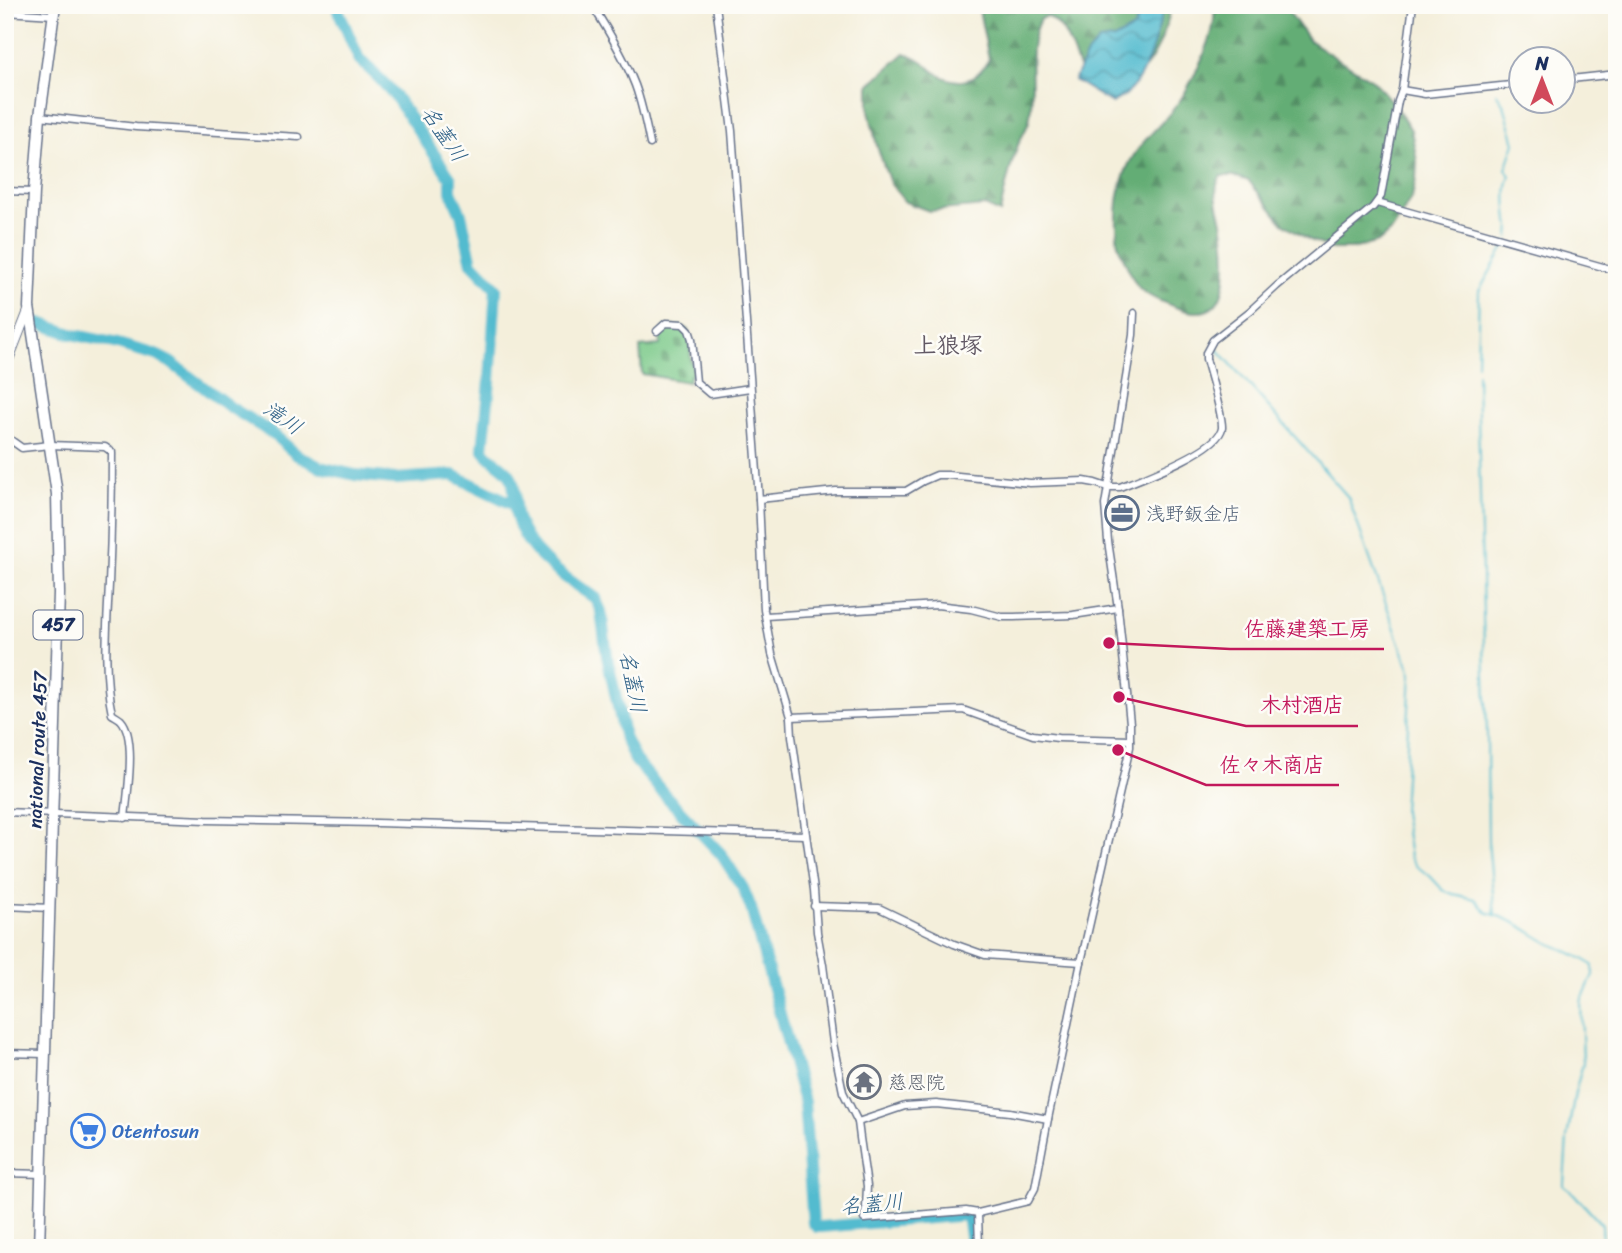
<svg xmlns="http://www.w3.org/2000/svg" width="1622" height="1253" font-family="Sriracha,'Klee One',sans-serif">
	<defs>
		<pattern id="forest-firs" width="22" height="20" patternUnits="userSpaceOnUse" patternTransform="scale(1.75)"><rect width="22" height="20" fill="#63ad75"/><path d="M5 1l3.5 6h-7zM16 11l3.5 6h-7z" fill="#518d63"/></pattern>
		<pattern id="cemetery-stones" width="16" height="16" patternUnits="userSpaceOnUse" patternTransform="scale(1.75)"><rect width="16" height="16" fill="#7ac989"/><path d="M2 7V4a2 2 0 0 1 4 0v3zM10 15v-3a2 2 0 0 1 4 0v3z" fill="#63a473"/></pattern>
		<pattern id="water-waves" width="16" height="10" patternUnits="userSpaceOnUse" patternTransform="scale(1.75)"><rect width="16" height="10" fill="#52bbcf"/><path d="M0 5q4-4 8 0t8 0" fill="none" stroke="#4398ab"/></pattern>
	</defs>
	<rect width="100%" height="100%" fill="#fdfcf7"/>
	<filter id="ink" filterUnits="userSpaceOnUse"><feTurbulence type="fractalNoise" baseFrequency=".0143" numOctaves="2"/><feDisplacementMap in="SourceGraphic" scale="14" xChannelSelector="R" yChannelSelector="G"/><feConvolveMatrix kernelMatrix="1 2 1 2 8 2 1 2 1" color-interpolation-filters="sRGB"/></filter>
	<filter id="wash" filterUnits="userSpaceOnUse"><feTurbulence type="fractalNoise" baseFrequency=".00686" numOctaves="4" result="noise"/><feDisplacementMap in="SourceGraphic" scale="28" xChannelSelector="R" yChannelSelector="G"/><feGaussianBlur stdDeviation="1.57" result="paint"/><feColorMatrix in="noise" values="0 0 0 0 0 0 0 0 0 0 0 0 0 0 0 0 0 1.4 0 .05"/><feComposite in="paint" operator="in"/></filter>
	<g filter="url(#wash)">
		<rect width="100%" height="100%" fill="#f4efdb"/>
		<!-- forest -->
		<g fill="url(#forest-firs)" stroke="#3f6e6a" stroke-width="2">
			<path d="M978,5h194c-8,30 -15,53 -38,75 -7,7 -19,12 -29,17 -33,-11 -27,-66 -58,-81l-7,3c-16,31 -3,68 -11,102 -2,8 -8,16 -11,24 -9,22 -13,45 -18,68l-15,-7 -56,5 -24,-9 -15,-19 -13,-37 -8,-35v-26l36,-32c5,2 10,4 15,7 5,3 9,8 13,11 23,16 42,13 56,-12z"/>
			<path d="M1214,5h70l25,35 24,16 41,25 23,27 14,22 6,31 -1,18 -4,18 -19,32 -15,13 -26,7h-20l-24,-10 -25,-16 -34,-42 -15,-5h-13c-11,14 0,36 2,52 3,19 7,62 -8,77 -13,14 -36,4 -50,-2 -28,-11 -30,-18 -41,-44 -2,-5 -5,-10 -6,-15 -1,-5 -1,-11 -1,-16 -1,-27 3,-53 19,-76 13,-19 33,-34 45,-53 10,-15 17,-31 24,-47 6,-14 11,-32 9,-47z"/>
		</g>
		<!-- cemetery -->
		<polygon fill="url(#cemetery-stones)" stroke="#4a7c74" stroke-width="2" points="666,326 681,326 688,330 693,375 690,375 688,382 642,374 640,347 660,345 661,332"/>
		<!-- water -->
		<path fill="url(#water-waves)" stroke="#367596" stroke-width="2" d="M1148,5h16v3c-8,27 -16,67 -38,86 -4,3 -9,6 -14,9l-38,-23 14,-28 11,-11 15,-2 20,-11 5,-12z"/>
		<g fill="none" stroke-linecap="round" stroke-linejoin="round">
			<!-- stream -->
			<g stroke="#52bbcf" stroke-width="2">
				<path d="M1496,93l8,12 11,38 -9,26 4,7c-5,10 -4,24 -3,34 0,4 1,8 1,12l2,4 -1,11"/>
				<polyline points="1214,345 1348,497 1411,674 1403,812 1410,857 1416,866 1430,876 1443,890 1453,894 1475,899 1486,912 1495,915"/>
				<polyline points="1477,364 1479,291 1507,242"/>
				<path d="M1477,373l6,242 4,118 1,108 7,74c6,2 14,5 20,8 12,6 22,14 34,20 11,5 38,16 44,23v9l-12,27 2,61 -8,30 -8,45 -3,45v3l9,7 29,32 1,23"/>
			</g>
			<!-- river -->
			<g stroke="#52bbcf" stroke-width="12">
				<path d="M336,5l23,54 21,20 15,17 56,83v12l10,23 11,49 24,25 -6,93 -7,68c6,11 21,16 27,26 7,13 3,29 7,43 10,36 49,60 78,80l6,13 6,45 18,83 10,21 29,34 57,60 22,34 8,20 53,194 9,121 4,4h3l147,-12 5,33"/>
				<polyline points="5,311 9,313"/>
				<polyline points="40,323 71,334 114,343 156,355 170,362 230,407 272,433 297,455 320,467 355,475 395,479 453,475 513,504"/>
			</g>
		</g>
	</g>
	<g filter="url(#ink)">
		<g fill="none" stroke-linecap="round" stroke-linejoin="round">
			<!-- minor casing -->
			<g stroke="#67728a" stroke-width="9">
				<g id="minor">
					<path d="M592,5c16,25 32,52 43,80 7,19 11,39 15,59"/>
					<polyline points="716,5 732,131 759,499 764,610 772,654 791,717 792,736 814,890 817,932 823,965 833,1043 843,1092 858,1122 860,1138 867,1186 866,1208 864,1219 966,1211 978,1213 1028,1201 1035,1188 1048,1119 1081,962 1130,747 1130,723 1118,608 1108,541 1105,505 1133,335 1134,313"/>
					<polyline points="5,12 54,15"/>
					<polyline points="1562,80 1617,74"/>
					<polyline points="1402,90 1425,94 1520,84"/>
					<polyline points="40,116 136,127 299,137"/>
					<polyline points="5,191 34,192"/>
					<polyline points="1377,203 1617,271"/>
					<polyline points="657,331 666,323 683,324 689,330 692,339 696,382 710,394 750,388"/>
					<path d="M5,436l17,12 28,-3 55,2 7,5c0,44 -1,88 -3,132 -2,43 -6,88 3,130 3,2 7,4 9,6 16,17 6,75 4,98"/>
					<path d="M759,499l77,-8h70l17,-10 14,-6h11l82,8 54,-2 11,2 12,4h13c20,-8 99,-37 102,-59 1,-12 -12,-54 -16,-69v-6l7,-13 37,-29 27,-25 96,-79 8,-11 17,-95 4,-11 11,-85"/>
					<polyline points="766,616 937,605 971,609 1002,617 1014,617 1073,615 1118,608"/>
					<polyline points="791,717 963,710 1033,735 1058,738 1130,740"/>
					<polyline points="5,812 206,820 377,823 805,835"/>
					<polyline points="6,906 50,908"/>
					<polyline points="814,906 879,908 954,944 985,955 1081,962"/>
					<polyline points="5,970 7,906"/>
					<polyline points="5,1053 45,1054"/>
					<polyline points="858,1122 905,1106 936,1104 1010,1112 1048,1119"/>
					<polyline points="5,1173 42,1174"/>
					<polyline points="978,1213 979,1248"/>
				</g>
			</g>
			<!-- tertiary casing -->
			<g stroke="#67728a" stroke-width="10">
				<polyline id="tertiary" points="5,370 28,311"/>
			</g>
			<!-- trunk casing -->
			<g stroke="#67728a" stroke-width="13">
				<polyline id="trunk" points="39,1248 59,593 57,494 29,307 34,192 40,116 55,5"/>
			</g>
			<!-- minor -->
			<use href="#minor" stroke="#fff" stroke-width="6"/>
			<!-- tertiary -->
			<use href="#tertiary" stroke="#fff" stroke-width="8"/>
			<!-- trunk -->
			<use href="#trunk" stroke="#fff" stroke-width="10"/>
		</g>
	</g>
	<!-- icons -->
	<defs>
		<g id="office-ring" transform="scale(1.75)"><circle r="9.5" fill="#fdfcf7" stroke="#5c6f8a" stroke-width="1.5"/><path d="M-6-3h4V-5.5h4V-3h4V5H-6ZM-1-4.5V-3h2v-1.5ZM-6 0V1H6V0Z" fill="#5c6f8a"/></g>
		<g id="temple-ring" transform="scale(1.75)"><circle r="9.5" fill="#fdfcf7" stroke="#6b7280" stroke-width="1.5"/><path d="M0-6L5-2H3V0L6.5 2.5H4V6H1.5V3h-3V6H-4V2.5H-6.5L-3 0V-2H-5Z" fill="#6b7280"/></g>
		<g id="supermarket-ring" transform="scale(1.75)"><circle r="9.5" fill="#fdfcf7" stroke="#3f7fe0" stroke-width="1.5"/><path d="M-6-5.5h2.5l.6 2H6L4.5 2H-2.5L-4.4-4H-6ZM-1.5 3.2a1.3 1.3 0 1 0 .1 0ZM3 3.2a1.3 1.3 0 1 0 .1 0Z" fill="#3f7fe0"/></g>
	</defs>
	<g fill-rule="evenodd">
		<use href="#office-ring" x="1122" y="513"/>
		<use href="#temple-ring" x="864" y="1082"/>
		<use href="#supermarket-ring" x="88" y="1131"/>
	</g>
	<g text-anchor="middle" stroke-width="5" stroke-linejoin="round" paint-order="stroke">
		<!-- shield labels -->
		<rect fill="#fdfcf7" stroke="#5f6c8c" stroke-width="2" x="33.5" y="610.5" width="49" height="29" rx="5"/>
		<g font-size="18" font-weight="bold" fill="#1b2f5e">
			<text x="58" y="631">457</text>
		</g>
		<!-- service labels -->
		<g font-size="19" fill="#4e5e75" stroke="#fdfcf7" text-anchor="start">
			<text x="1146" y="520">浅野鈑金店</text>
		</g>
		<!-- street labels -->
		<g font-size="19" fill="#1b2f5e" stroke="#fdfcf7">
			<text transform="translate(37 750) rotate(-88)" y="7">national route 457</text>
		</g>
		<!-- worship labels -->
		<g font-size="19" fill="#5b616d" stroke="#fdfcf7" text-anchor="start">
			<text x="888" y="1089">慈恩院</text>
		</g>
		<!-- shop labels -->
		<g font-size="19" fill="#366cbe" stroke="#fdfcf7" text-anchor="start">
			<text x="112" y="1138">Otentosun</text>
		</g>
		<!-- water labels -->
		<g font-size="21" font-style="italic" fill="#2e6086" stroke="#fdfcf7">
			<text transform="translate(444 134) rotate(56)" y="7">名蓋川</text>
			<text transform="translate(283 418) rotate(35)" y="7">滝川</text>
			<text transform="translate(633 682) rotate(79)" y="7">名蓋川</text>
			<text transform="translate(872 1204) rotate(-5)" y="7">名蓋川</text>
		</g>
		<!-- quarter labels -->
		<g font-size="23" font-weight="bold" fill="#625965" stroke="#fdfcf7">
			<text x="948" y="353">上狼塚</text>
		</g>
	</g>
	<!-- callouts -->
	<path fill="none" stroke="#c2185b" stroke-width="2.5" d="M1109 643L1230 649H1384M1119 697L1246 726H1358M1118 750L1206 785H1339"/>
	<g fill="#c2185b" stroke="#fdfcf7" stroke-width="2.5">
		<circle cx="1109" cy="643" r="7"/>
		<circle cx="1119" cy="697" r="7"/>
		<circle cx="1118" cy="750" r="7"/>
	</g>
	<g font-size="21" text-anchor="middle" font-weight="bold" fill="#c2185b" stroke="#fdfcf7" stroke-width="5" stroke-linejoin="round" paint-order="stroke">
		<text x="1307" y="636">佐藤建築工房</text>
		<text x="1302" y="712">木村酒店</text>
		<text x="1272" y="772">佐々木商店</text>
	</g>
	<!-- margin -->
	<rect width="1622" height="1253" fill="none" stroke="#fdfcf7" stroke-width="28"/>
	<!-- north arrow -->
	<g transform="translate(1542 80)"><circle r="33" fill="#fdfcf7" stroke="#a3aaba" stroke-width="2"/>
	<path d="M0-5L12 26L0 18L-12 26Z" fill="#d1495b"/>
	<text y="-10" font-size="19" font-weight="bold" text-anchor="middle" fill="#1b2f5e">N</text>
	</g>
</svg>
